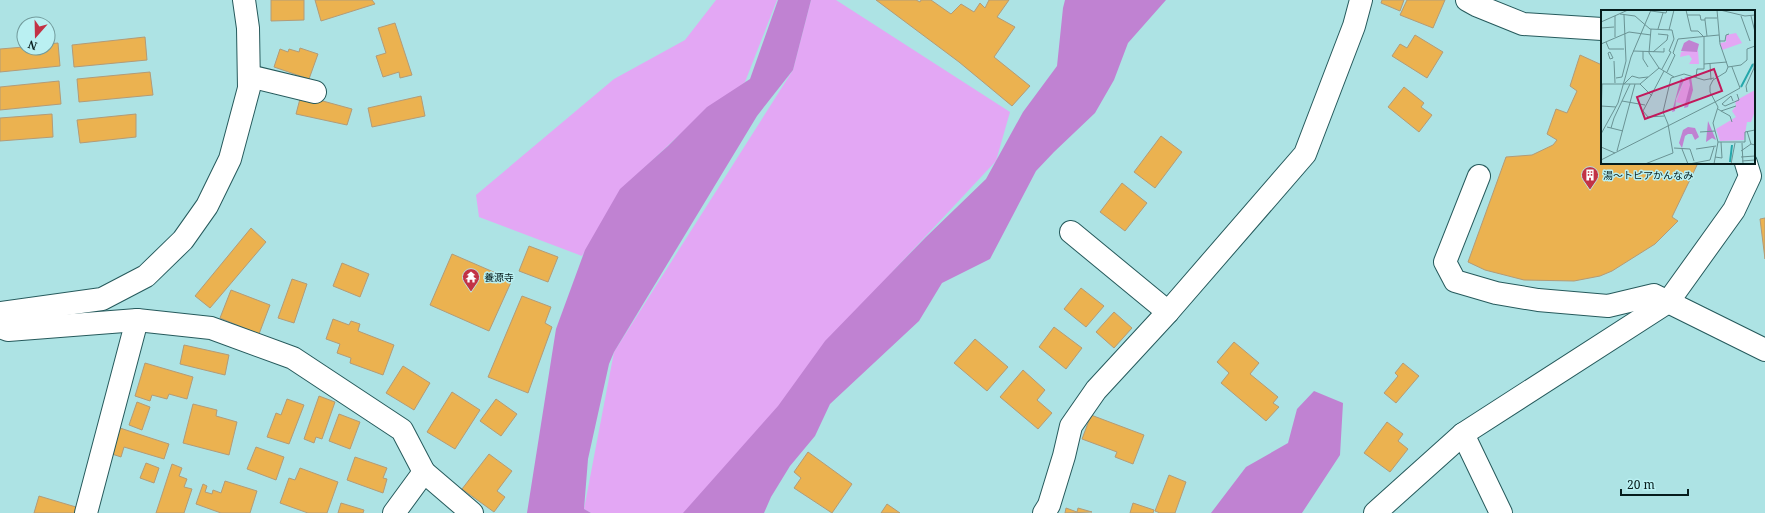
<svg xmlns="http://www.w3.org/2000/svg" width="1765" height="513" font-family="'Noto Serif','Noto Sans JP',serif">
	<rect width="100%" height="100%" fill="#ade3e4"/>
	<!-- green -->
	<g fill="#e3a7f4">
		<polygon points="716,0 777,0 745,82 677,137 622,189 582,256 479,217 476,195 614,79 685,40"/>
		<polygon points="811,0 836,0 1010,112 996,161 895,269 694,513 591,513 584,509 614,352 793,70"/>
	</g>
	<!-- forest -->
	<g fill="#c082d2">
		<polygon points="778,0 811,0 793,70 757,116 614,352 609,364 588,459 584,509 591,513 527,513 556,329 585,250 620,189 668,146 707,107 750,79"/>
		<polygon points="1065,0 1166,0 1128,43 1114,80 1095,113 1054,152 1036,171 990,259 942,283 919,321 830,404 815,436 790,466 771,497 764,513 683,513 778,406 825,341 926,237 986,179 1023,112 1057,66 1063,8"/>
		<polygon points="1314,391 1343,403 1340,455 1302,513 1211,513 1246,467 1288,443 1297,409"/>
	</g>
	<!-- building -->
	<g fill="#ebb250" stroke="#b29b78">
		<polygon points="271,0 304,0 304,20 271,21"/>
		<polygon points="315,0 372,0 375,4 321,21"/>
		<polygon points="876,0 916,0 920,2 921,0 931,0 951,14 961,4 974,12 980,3 985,8 989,0 1009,0 997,17 1015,27 994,57 1030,86 1012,106 959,62"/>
		<polygon points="1382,0 1404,0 1400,11 1381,3"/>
		<polygon points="1407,0 1445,0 1433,28 1400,15"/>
		<polygon points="395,23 412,75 400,78 399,72 383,77 376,56 386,53 378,28"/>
		<polygon points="1415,35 1443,52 1427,78 1392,56 1400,44 1407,48"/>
		<polygon points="145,37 147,60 74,67 72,45"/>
		<polygon points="58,43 60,66 0,72 0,49 24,47 24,48 48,48 48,44"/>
		<polygon points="300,48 318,54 309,79 274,67 280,49 288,52 289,49 299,52"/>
		<polygon points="1580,55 1602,65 1602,163 1698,163 1672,217 1678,221 1655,244 1612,271 1600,276 1574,281 1524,280 1485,270 1468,262 1506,157 1532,155 1553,145 1557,140 1547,134 1556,109 1567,113 1577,91 1570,86"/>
		<polygon points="150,72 153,95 79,102 77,79"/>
		<polygon points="59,81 61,104 0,110 0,87"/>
		<polygon points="1404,87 1424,103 1421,107 1432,115 1419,132 1388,107"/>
		<polygon points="301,95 352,109 347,125 296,114"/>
		<polygon points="421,96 425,116 372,127 368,108"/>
		<polygon points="52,114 53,137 0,141 0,118"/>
		<polygon points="136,114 136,137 80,143 77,120"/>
		<polygon points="1161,136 1182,152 1155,188 1134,172"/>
		<polygon points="1122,183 1147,203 1125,231 1100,212"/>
		<polygon points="1765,218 1765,259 1760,219"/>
		<polygon points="251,228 266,242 210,308 195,296"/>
		<polygon points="529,246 558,257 548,282 519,271"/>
		<polygon points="452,254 512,280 489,331 430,305"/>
		<polygon points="342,263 369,274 360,297 333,286"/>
		<polygon points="292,279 307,284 294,323 278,318"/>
		<polygon points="1081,288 1104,306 1086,327 1064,309"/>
		<polygon points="231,290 270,305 259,334 220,318"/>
		<polygon points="522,296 551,307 545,323 552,327 528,393 488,377"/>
		<polygon points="1114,312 1132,328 1114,348 1096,332"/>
		<polygon points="333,319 349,325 351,321 360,324 358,331 394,345 383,375 350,363 351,358 337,353 340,344 326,339"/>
		<polygon points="1054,327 1082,348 1066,369 1039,347"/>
		<polygon points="975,339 1008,367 987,391 954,363"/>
		<polygon points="1234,342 1259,363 1250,374 1278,397 1273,403 1279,407 1266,421 1221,383 1229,373 1217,362"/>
		<polygon points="184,345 229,355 225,375 180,364"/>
		<polygon points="145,363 193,377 187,399 169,394 167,399 152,395 150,401 135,396"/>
		<polygon points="1403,363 1419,376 1396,403 1384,393 1398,376 1395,373"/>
		<polygon points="403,366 430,383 414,410 386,393"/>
		<polygon points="1023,370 1045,390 1037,400 1052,413 1038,429 1000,397"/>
		<polygon points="452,392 480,410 455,449 427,432"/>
		<polygon points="319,396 335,402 322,439 316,437 314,443 304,439"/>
		<polygon points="287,399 304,405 289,444 267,437 276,413 281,415"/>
		<polygon points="496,399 517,414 501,436 480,421"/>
		<polygon points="137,402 150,407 142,430 129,425"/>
		<polygon points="193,404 217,410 216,416 237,422 229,455 183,443"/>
		<polygon points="339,414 360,422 350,449 329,441"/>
		<polygon points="1091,415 1144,435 1133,464 1115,457 1117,452 1082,439"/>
		<polygon points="1387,422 1403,434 1398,441 1408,449 1390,472 1364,453"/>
		<polygon points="120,428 169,444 164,459 124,447 121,457 112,454"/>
		<polygon points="256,447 284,457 276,480 247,469"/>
		<polygon points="808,452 852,484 832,513 794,488 801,478 794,472"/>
		<polygon points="489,454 512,471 497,491 505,497 494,512 462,489"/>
		<polygon points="355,457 387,468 383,478 387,479 383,493 347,480"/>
		<polygon points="146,463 159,468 154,483 140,478"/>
		<polygon points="172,464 182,468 179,476 187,479 184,487 192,489 184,513 156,513"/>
		<polygon points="300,468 338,482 327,513 308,513 280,503 289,478 295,480"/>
		<polygon points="1169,475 1186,482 1175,513 1160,513 1155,511"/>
		<polygon points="225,481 257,491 250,513 221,513 196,504 203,484 207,486 205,492 212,494 213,490 221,493"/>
		<polygon points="39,496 76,507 75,513 34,513"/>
		<polygon points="341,503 364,510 363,513 338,513"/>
		<polygon points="1133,503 1154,510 1153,513 1130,513"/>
		<polygon points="887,504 900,513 881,513"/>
		<polygon points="1066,508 1077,512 1078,508 1092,512 1065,513"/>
	</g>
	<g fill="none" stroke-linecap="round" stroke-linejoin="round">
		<!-- minor casing -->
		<g stroke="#265a5c" stroke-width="24">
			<g id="minor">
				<polyline points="1467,0 1476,5 1523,24 1602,29"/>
				<polyline points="249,76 315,92"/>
				<polyline points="1479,176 1445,262 1455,281 1496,293 1538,300 1608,306 1654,295 1765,350"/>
				<polyline points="1071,232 1168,312"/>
				<polyline points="0,313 102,299 146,276 183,240 207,206 230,159 249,88 248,28 244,0"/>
				<polyline points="0,327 8,330 137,320 211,328 293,358 402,430 424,472 472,513"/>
				<polyline points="1463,434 1501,513"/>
				<polyline points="86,513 137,320"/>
				<polyline points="394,513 424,472"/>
				<polyline points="1044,513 1049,505 1064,456 1071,426 1096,390 1168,312 1305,154 1354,26 1361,0"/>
				<polyline points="1375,513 1463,434 1668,302 1734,210 1750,176 1746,163"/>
			</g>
		</g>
		<!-- minor -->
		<use href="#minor" stroke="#fff" stroke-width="22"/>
	</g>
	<!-- icons -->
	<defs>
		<g id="building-pin" transform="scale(0.9)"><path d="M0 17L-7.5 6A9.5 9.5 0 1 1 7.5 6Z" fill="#c23245" stroke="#baf0f2"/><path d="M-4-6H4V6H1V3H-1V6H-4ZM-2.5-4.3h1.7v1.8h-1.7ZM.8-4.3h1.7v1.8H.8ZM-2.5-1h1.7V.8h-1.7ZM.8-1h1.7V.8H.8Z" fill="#fff"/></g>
		<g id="temple-pin" transform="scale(0.9)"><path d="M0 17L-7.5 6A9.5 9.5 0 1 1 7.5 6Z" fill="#c23245" stroke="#baf0f2"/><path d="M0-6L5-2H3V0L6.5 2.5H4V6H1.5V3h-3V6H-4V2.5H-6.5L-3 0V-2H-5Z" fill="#fff"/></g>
	</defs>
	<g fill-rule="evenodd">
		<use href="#building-pin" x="1590" y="175"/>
		<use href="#temple-pin" x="471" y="277"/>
	</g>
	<g text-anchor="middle" stroke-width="3" stroke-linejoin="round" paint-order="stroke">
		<!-- poi labels -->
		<g font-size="10" fill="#061c1c" stroke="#baf0f2" text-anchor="start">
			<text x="1603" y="179">湯～トピアかんなみ</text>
			<text x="484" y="281">養源寺</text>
		</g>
	</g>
	<!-- overview -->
	<g transform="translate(1601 10)">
		<rect width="154" height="154" fill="#ade3e4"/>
		<path d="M135,23l6,10 -20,7 -2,-7 6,-1v-7zM89,40l8,1 1,13h-10l3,-5 -3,-4 -9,2 1,-5zM84,68h4l1,8 -3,19 -11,-3zM154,80v21l-4,11h-4l-3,18 -24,1 -4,-12 20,-12 -4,-6 4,-5 -1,-5z" fill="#e3a7f4"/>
		<path d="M88,30l10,4 -2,8 -16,-1 3,-8zM83,67h7l2,13 -5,17 -4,1 6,-23 -1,-6zM80,68l3,2 -8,19 -1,12 -3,1zM107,111l8,19 -4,-2 -6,4zM87,117l7,1 4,9 -4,3 -3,-6h-4l-3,2 -3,12 -3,-5 4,-13z" fill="#c082d2"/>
		<path fill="none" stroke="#24a7ab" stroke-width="2" d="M140,77l12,-23M129,152l2,-17"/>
		<path fill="none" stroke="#6a9394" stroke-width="1" d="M85,0l5,21h7l6,6M119,0l25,6 10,-1M50,1l15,2 1,-3M19,4l15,2 15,13 22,1 2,9 -5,12 2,1M86,5h13l1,5h4l2,16M14,6v21M140,6l9,25M150,6l4,16M104,10v-2h12M0,12l27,-12M0,18l13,-1M50,19l-2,24 10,15 15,9M57,19l5,-16M68,20l5,-20M118,31h6l1,-6 3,-1M5,32l3,7h15M0,34l28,-12 22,3M32,41l31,1v-4M42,41v8l5,8M9,42l3,6 -3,1 -2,-6zM52,42l14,-12 1,-5 -10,-1M13,51l1,22M103,54l23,-2M109,54l1,16M127,57l13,-2 6,-5v-11l8,-3M61,59l9,-17M66,62l8,-17 -2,-2 5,-14 41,-4M15,68l6,-1 4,-16 -2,-46M95,68l1,-9h7v-32M0,74h39l12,12M23,74l8,-8 7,2 9,-1M39,74l19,-16M146,82l-1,-6 8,-18v-5M21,91l23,4M132,91l-2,-5 -9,8 3,2 14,-6 -2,-6M114,92l25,-14 -8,-21M0,96l15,1M117,99l3,2 15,-5M120,101l9,5 2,6M63,106l-16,1 -5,-6 21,-40M0,107l1,-33M6,117l16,4M10,118l3,-10 16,-34M146,121l4,13M99,122l15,-1M0,124l17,-31 13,-46 20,-47M117,132h27v-10l10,-2M141,133l1,21M0,137l14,6M73,138l16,1 4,12M81,139l6,15M95,139l20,-3M16,141l18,-67M140,141l10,-7 4,1M114,147l7,1 -1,-16M140,147l14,-1M141,151l13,-1M1,154l-1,-4 114,-58M44,154l28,-11 -5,-29 -5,-12 8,-34 13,-4 20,6 10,-2M88,154l21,-4 4,-13M113,154l4,-22 -5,-19 5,-16 -8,-15v-6l3,-6 13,-8 2,-5 -8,-23 -3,-34M130,154l4,-21"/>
		<path fill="#c2185b" fill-opacity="0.15" stroke="#c2185b" stroke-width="2" d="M113,59l8,22 -77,28 -8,-22z"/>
		<rect width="154" height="154" fill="none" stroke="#061c1c" stroke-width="2"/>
	</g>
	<!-- north arrow -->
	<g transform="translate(36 36) rotate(200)"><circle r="19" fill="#baf0f2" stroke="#729b9c"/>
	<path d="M0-3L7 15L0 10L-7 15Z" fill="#c23245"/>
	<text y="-6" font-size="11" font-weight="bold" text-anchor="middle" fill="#061c1c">N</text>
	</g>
	<!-- scale -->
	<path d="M1621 489v6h67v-6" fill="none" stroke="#061c1c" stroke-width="2"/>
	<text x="1627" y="489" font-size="12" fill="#061c1c" stroke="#baf0f2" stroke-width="3" paint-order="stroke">20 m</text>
</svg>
